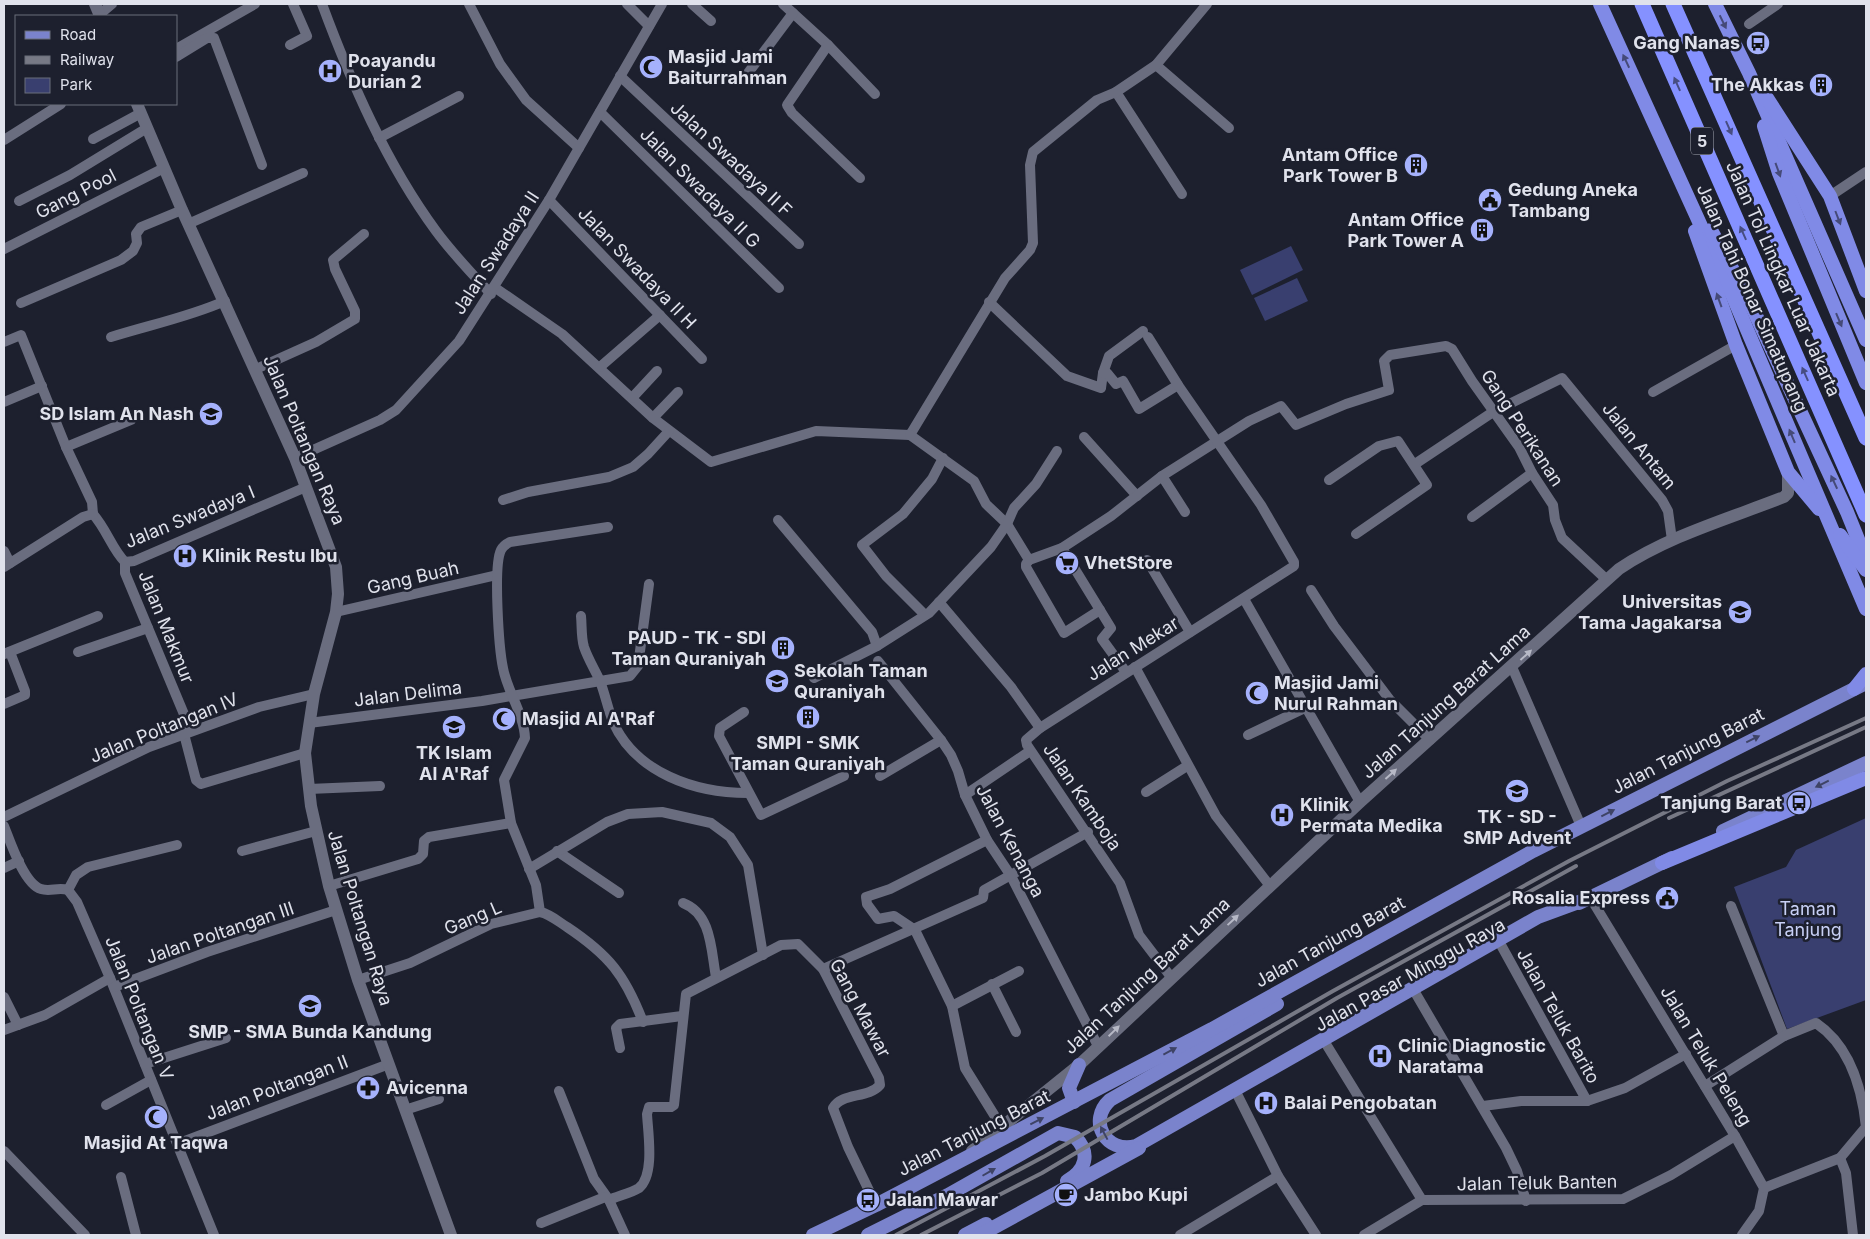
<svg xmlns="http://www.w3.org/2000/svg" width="1870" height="1239" font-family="Inter,sans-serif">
	<rect width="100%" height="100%" fill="#1d202e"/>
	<!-- green -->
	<g fill="#393f6f">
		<polygon points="1291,246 1303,270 1252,295 1240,270"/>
		<polygon points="1297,278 1308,301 1265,321 1254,298"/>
		<polygon points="1866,818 1866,1000 1787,1029 1734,887 1786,867 1796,850"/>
	</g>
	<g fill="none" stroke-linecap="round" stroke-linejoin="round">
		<!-- minor -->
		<g stroke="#6a6d7f" stroke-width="10">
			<path d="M322,4c29,78 64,159 114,227 17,23 36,43 55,63"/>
			<polyline points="469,4 500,64 526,100 579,148"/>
			<polyline points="627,4 649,26"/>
			<polyline points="692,4 711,21"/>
			<polyline points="783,4 828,45 875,94"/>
			<polyline points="99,15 112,4"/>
			<polyline points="1749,24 1778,4"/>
			<polyline points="290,45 307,36 293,4"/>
			<polyline points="828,45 787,105 792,113 860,178"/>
			<polyline points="176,49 255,4"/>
			<polyline points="176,57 207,38 214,38 262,165"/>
			<polyline points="1156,65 1229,128"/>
			<polyline points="620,76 799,244"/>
			<polyline points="742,81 793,13"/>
			<polyline points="1116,92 1182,194"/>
			<polyline points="600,112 779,288"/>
			<polyline points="379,138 459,96"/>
			<polyline points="93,139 141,113"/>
			<polyline points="4,140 61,104"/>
			<polyline points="1830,196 1866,172"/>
			<polyline points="549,200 702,359"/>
			<polyline points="19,201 70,175 147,128"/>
			<polyline points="188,224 303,173"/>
			<polyline points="4,249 164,168"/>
			<polyline points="494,287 562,334 653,418 711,462 816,431 910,435 1005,278 1030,250 1033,243 1030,165 1033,152 1097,100 1116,92 1156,65 1207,4"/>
			<polyline points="989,302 1067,376 1101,388 1103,373"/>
			<polyline points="21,303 121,260 133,251 137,243 136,234 141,227 182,210"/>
			<polyline points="1143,331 1109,356 1103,373 1107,373 1116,384 1123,381 1139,409 1178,385"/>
			<path d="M111,337c38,-12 78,-20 114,-36"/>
			<polyline points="4,342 21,335 66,447 92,502 93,514"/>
			<polyline points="600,367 660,315"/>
			<polyline points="256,369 316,342 355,319 355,311 335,269 333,260 364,234"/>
			<polyline points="1653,392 1736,345"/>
			<polyline points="632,398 657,371"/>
			<polyline points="4,402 42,386"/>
			<polyline points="653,418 678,392"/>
			<polyline points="910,435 974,481 986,504 1007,524 1029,560"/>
			<polyline points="1084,437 1137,496"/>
			<polyline points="66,447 131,420"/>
			<polyline points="295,458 380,420 396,410 459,341 549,200 662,4"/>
			<polyline points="1415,464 1493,412 1562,378 1662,500 1668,511 1672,540"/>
			<polyline points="1162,476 1185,512"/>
			<polyline points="1329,480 1379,446 1398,441 1427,485 1356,534"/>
			<polyline points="503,500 528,492 609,477 633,467 648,454 669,431"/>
			<path d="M93,514c14,16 19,35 32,48l9,-1 172,-74"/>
			<polyline points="1472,517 1532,473"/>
			<polyline points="778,520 872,632 877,646"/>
			<polyline points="1062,548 1111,628 1102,639 1126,672"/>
			<polyline points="4,551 10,563"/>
			<polyline points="1029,560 1062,548 1111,516 1162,476 1249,421 1281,406 1296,425 1346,404 1389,390 1384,361 1390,355 1446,346 1452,349 1472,381 1519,447 1532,473 1553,505 1555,520 1562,538 1607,580"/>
			<polyline points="1029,560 1026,564 1026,567 1064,633 1100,610"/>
			<polyline points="1147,560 1190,632"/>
			<polyline points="125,562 125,573 191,731"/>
			<polyline points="4,567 83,517 93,514"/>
			<polyline points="1311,590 1334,626 1390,700 1430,740"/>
			<polyline points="1244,599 1360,802"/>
			<polyline points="939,602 1011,687 1040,728 1026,740 1027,745 1120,883 1139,935 1171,977"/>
			<polyline points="336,612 497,575"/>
			<polyline points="925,615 886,576 862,545 903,514 932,479 943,458"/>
			<path d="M581,616c1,10 0,21 3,31 4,12 11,23 16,34 5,13 8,28 13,41 23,51 82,71 135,71"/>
			<polyline points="78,652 148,628"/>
			<polyline points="4,654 98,616"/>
			<polyline points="878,661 941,740 951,755 958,771 965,795 987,840 1011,876 1098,1046"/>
			<polyline points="1135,667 1216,816 1270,886"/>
			<polyline points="1512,667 1581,826"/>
			<polyline points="814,678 877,646 929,613 991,547 1007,524 1014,508 1036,484 1057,451"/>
			<polyline points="4,704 25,695 25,691 10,652"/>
			<polyline points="744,712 720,728 719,736 761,815 844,776"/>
			<polyline points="309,723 482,701 630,676 638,666 649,584"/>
			<polyline points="1040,728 1294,566 1294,562 1261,505 1178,385 1148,337"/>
			<polyline points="184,734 196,780 201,784 305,753"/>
			<polyline points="1248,735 1307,707"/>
			<polyline points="880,776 941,740"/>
			<polyline points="309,789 380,786"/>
			<polyline points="1146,792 1187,766"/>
			<polyline points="965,795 1030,751"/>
			<polyline points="4,817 149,747 259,707 314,694"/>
			<path d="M4,826c6,15 20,58 37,63 9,3 17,-2 27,1l9,12 33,76 104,257"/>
			<polyline points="242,851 316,831"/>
			<polyline points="557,851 619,893"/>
			<polyline points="4,868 19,861"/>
			<polyline points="529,869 607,822 628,814 662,812 711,823 730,837 748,865 763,955"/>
			<polyline points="329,886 418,859 423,854 424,841 429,837 511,823"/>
			<polyline points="68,890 76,875 88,867 177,845"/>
			<polyline points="1590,897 1735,1136 1764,1188 1759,1211 1742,1235"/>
			<path d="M683,903c29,11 28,48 33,74"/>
			<polyline points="1731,906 1784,1036"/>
			<path d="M540,912l-4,-27 -25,-62 -7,-43 21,-42c-1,-24 -18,-47 -22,-70 -4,-19 -10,-102 -2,-118 2,-4 5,-6 9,-8l98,-15"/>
			<polyline points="915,930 952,1006 965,1068 1001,1126"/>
			<polyline points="915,930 894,916 878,919 867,904 866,897 890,889 987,840"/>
			<polyline points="1501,945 1587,1101"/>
			<polyline points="823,969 983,898 984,890 1088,832"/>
			<path d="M358,980l52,-17 81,-39 49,-12c10,2 19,10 27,15 42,28 58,48 76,95"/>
			<polyline points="992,984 1016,1032"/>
			<polyline points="114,987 207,952 336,910"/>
			<polyline points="1416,994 1506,1148 1517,1171 1526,1201"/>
			<polyline points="4,997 18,1025"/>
			<polyline points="952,1006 1019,971"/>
			<polyline points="4,1030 45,1015 110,978"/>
			<polyline points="1326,1044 1422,1200"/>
			<polyline points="620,1048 616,1028 620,1024 682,1016"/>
			<polyline points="145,1064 226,1038"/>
			<path d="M1705,1086l79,-50 32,-13c34,23 46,65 50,104l-26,31 -76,30"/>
			<polyline points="559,1091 594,1179 609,1200 625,1235"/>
			<polyline points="1237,1094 1278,1176 1316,1235"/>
			<polyline points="106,1105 151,1080"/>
			<polyline points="1483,1106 1521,1101 1587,1101 1625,1088 1686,1054"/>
			<polyline points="405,1110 439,1099"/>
			<polyline points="177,1144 389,1064"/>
			<polyline points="4,1151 85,1235"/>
			<polyline points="1840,1158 1846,1173 1853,1235"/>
			<polyline points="121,1177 136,1235"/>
			<path d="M609,1200c9,-4 22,-7 30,-12 16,-13 9,-55 8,-74l2,-7h22l3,-2 12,-111 95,-49 17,-1 25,25 56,109 1,7c-12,14 -38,7 -47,23l15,39 28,58"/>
			<polyline points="541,1223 605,1197"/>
			<polyline points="1180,1235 1278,1176"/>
			<polyline points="1364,1235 1422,1200 1623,1199 1671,1175 1735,1136"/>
		</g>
		<!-- tertiary -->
		<g stroke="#6a6d7f" stroke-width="12">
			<polyline points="95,4 100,16"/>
			<polyline points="137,104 182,210 295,458 336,567 338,594 336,612 314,694 305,753 311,806 329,886 358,980 451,1235"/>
			<path d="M972,1151l107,-86 281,-263 259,-233c49,-33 109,-50 165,-72l4,-4v-21"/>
		</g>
		<!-- primary -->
		<g stroke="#7a83cc" stroke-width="14">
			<polyline points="1723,831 1866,763"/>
			<polyline points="1579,903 1672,858"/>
			<path d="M1277,1004l-167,96c-23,21 -4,54 26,46l402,-229 49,-18"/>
			<polyline points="1074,1102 1069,1088 1079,1065"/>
			<polyline points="813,1235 876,1205 1212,1029 1533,851 1864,684"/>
			<path d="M868,1235l80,-40 110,-62 17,4c16,16 11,33 -8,44"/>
			<polyline points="965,1235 986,1224"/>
			<polyline points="980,1235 1139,1148"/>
		</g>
		<!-- trunk -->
		<g stroke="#808ae6" stroke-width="14">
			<polyline points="1600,4 1731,292 1866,609"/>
			<polyline points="1715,4 1749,73 1866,340"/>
			<polyline points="1767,98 1830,196 1866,291"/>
			<polyline points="1764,126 1779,173 1866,383"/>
			<polyline points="1711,230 1746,294 1847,512 1866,559"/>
			<polyline points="1695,231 1736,345 1788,472 1819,509"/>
			<polyline points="1840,535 1866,570"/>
			<polyline points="1854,689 1866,674"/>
			<polyline points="1662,863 1866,778"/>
		</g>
		<!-- motorway -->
		<g stroke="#8591ff" stroke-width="15">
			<polyline points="1642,4 1866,515"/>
			<polyline points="1673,4 1866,438"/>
		</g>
		<!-- rail -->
		<g stroke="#777985" stroke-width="4">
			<polyline points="1669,818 1866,727"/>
			<polyline points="896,1235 1045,1156 1333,991 1569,861 1727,781 1866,718"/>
			<polyline points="921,1235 1042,1173 1337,998 1576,866"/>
		</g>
	</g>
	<!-- one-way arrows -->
	<defs><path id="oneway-solid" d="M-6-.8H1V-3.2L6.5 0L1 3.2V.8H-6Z" transform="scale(1.25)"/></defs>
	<g fill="#454a78">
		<use href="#oneway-solid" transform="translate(1723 22) rotate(64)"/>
		<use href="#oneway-solid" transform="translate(1626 61) rotate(-115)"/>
		<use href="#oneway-solid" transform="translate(1778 170) rotate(70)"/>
		<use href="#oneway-solid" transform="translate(1838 218) rotate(69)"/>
		<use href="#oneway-solid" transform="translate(1719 300) rotate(-110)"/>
		<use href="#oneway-solid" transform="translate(1839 320) rotate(67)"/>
		<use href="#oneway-solid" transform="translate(1792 436) rotate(-113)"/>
		<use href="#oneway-solid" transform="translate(1834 482) rotate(-115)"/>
	</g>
	<g fill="#474d82">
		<use href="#oneway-solid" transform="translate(1677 84) rotate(-114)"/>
		<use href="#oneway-solid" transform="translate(1729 128) rotate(66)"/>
		<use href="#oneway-solid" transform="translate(1743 233) rotate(-114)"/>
		<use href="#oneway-solid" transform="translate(1805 374) rotate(-114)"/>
	</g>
	<g fill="#b7b9c6">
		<use href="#oneway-solid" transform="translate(1526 655) rotate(-42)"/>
		<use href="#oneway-solid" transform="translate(1391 774) rotate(-42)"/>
		<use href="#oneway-solid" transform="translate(1233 920) rotate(-43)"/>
		<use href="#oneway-solid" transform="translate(1114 1031) rotate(-44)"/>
	</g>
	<g fill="#3e4365">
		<use href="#oneway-solid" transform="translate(1753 739) rotate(-26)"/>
		<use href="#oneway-solid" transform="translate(1822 784) rotate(154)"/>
		<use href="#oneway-solid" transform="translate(1608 813) rotate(-27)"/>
		<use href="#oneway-solid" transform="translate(1170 1051) rotate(-28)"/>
		<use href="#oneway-solid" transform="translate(1037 1121) rotate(-27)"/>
		<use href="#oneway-solid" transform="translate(1104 1133) rotate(-118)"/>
		<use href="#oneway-solid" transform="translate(989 1172) rotate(-30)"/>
	</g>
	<!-- icons -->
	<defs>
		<g id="bus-disc" transform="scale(1.25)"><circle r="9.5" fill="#a5b1fc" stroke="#1d202e"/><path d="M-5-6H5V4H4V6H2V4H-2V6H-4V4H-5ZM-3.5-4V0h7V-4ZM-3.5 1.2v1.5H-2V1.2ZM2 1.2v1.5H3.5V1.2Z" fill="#111"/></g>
		<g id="mosque-disc" transform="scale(1.25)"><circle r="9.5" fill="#a5b1fc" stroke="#1d202e"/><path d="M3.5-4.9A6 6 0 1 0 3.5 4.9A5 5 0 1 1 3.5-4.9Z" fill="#111"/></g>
		<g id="hospital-disc" transform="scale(1.25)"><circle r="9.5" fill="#a5b1fc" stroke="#1d202e"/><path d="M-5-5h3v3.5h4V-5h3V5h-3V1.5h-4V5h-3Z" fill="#111"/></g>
		<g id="building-disc" transform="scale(1.25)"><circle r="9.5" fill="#a5b1fc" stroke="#1d202e"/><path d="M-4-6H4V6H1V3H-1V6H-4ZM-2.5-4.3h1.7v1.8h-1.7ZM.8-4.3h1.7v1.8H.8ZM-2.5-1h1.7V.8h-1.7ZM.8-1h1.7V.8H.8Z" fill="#111"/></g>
		<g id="civic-disc" transform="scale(1.25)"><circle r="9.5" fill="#a5b1fc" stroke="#1d202e"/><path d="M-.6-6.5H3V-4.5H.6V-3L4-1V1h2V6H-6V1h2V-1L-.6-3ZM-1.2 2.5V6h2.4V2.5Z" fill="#111"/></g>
		<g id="school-disc" transform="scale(1.25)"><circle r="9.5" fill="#a5b1fc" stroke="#1d202e"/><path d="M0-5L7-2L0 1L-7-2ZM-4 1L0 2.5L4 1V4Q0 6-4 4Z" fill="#111"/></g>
		<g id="supermarket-disc" transform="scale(1.25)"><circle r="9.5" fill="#a5b1fc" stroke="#1d202e"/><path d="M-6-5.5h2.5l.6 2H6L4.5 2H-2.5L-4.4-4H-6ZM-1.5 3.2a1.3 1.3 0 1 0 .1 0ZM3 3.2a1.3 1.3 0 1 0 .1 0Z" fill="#111"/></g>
		<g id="university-disc" transform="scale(1.25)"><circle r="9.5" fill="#a5b1fc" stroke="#1d202e"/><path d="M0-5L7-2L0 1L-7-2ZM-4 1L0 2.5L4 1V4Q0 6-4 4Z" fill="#111"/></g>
		<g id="pharmacy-disc" transform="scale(1.25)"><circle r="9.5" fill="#a5b1fc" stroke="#1d202e"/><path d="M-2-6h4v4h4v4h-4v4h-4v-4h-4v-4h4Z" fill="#111"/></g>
		<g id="cafe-disc" transform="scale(1.25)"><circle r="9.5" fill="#a5b1fc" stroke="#1d202e"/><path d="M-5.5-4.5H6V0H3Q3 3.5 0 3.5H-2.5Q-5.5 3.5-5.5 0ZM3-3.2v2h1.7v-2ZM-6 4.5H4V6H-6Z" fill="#111"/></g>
	</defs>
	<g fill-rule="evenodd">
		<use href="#bus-disc" x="1758" y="43"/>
		<use href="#mosque-disc" x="651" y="67"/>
		<use href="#hospital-disc" x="330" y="71"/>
		<use href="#building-disc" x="1821" y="85"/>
		<use href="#building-disc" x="1416" y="165"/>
		<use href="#civic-disc" x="1490" y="200"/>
		<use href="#building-disc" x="1482" y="230"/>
		<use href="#school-disc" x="211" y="414"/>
		<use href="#hospital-disc" x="185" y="556"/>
		<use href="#supermarket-disc" x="1067" y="563"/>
		<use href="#university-disc" x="1740" y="612"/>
		<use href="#building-disc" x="783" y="648"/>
		<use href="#school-disc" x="777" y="681"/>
		<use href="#mosque-disc" x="1257" y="693"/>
		<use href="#building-disc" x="808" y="717"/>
		<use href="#mosque-disc" x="504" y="719"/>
		<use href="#school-disc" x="454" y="727"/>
		<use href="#school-disc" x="1517" y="791"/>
		<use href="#bus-disc" x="1799" y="803"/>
		<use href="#hospital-disc" x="1282" y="815"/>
		<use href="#civic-disc" x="1667" y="898"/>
		<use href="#school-disc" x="310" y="1006"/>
		<use href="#hospital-disc" x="1380" y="1056"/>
		<use href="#pharmacy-disc" x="368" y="1088"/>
		<use href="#hospital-disc" x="1266" y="1103"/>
		<use href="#mosque-disc" x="156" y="1117"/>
		<use href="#cafe-disc" x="1066" y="1195"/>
		<use href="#bus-disc" x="868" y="1200"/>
	</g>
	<g text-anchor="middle" stroke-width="5" stroke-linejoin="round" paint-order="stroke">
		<!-- shield labels -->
		<rect fill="#1d202e" stroke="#a6a8b3" stroke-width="1" x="1691" y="127.5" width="22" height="27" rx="4"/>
		<g font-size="16" font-weight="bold" fill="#e0e2ec">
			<text x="1702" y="147">5</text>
		</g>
		<!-- poi labels -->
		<g font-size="18" font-weight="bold" fill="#e0e2ec" stroke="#1d202e" text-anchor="start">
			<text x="1740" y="49" text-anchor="end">Gang Nanas</text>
			<text x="668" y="63">Masjid Jami<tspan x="668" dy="21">Baiturrahman</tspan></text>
			<text x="348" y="67">Poayandu<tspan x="348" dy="21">Durian 2</tspan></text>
			<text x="1804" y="91" text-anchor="end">The Akkas</text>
			<text x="1398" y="161" text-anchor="end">Antam Office<tspan x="1398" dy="21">Park Tower B</tspan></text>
			<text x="1508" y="196">Gedung Aneka<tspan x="1508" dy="21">Tambang</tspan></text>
			<text x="1464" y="226" text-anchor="end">Antam Office<tspan x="1464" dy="21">Park Tower A</tspan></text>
			<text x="194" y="420" text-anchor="end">SD Islam An Nash</text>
			<text x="202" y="562">Klinik Restu Ibu</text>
			<text x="1084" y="569">VhetStore</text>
			<text x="1722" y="608" text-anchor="end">Universitas<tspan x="1722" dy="21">Tama Jagakarsa</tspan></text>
			<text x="766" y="644" text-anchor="end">PAUD - TK - SDI<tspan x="766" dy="21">Taman Quraniyah</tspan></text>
			<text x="794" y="677">Sekolah Taman<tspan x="794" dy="21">Quraniyah</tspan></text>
			<text x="1274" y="689">Masjid Jami<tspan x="1274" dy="21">Nurul Rahman</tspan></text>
			<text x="522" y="725">Masjid Al A'Raf</text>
			<text x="808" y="749" text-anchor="middle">SMPI - SMK<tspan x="808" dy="21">Taman Quraniyah</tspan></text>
			<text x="454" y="759" text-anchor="middle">TK Islam<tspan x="454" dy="21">Al A'Raf</tspan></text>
			<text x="1782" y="809" text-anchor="end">Tanjung Barat</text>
			<text x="1300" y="811">Klinik<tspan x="1300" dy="21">Permata Medika</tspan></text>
			<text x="1517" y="823" text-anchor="middle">TK - SD -<tspan x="1517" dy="21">SMP Advent</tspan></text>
			<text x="1650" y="904" text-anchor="end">Rosalia Express</text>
			<text x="310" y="1038" text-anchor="middle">SMP - SMA Bunda Kandung</text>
			<text x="1398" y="1052">Clinic Diagnostic<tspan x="1398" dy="21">Naratama</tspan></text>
			<text x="386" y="1094">Avicenna</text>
			<text x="1284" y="1109">Balai Pengobatan</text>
			<text x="156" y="1149" text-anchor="middle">Masjid At Taqwa</text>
			<text x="1084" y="1201">Jambo Kupi</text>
			<text x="886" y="1206">Jalan Mawar</text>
		</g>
		<!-- street labels -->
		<g font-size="18" fill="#e0e2ec" stroke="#1d202e">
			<text transform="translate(731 159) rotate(43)" y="6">Jalan Swadaya II F</text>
			<text transform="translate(700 188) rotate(45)" y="6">Jalan Swadaya II G</text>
			<text transform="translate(76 194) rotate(-27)" y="6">Gang Pool</text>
			<text transform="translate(496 253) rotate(-57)" y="6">Jalan Swadaya II</text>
			<text transform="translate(637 268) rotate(46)" y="6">Jalan Swadaya II H</text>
			<text transform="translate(1783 279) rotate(66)" y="6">Jalan Tol Lingkar Luar Jakarta</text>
			<text transform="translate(1752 298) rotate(66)" y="6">Jalan Tahi Bonar Simatupang</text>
			<text transform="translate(1522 428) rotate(57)" y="6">Gang Perikanan</text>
			<text transform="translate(304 440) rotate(67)" y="6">Jalan Poltangan Raya</text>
			<text transform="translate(1639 446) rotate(51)" y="6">Jalan Antam</text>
			<text transform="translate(190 517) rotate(-22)" y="6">Jalan Swadaya I</text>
			<text transform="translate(413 578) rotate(-13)" y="6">Gang Buah</text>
			<text transform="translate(166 627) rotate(68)" y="6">Jalan Makmur</text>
			<text transform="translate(1133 649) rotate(-32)" y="6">Jalan Mekar</text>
			<text transform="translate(408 694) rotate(-7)" y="6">Jalan Delima</text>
			<text transform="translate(1446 702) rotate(-42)" y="6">Jalan Tanjung Barat Lama</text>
			<text transform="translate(164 728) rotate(-22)" y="6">Jalan Poltangan IV</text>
			<text transform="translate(1688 751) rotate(-27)" y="6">Jalan Tanjung Barat</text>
			<text transform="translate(1082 797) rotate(56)" y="6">Jalan Kamboja</text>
			<text transform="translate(1010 841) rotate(62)" y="6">Jalan Kenanga</text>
			<text transform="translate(360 918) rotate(73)" y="6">Jalan Poltangan Raya</text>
			<text transform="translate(473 918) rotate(-23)" y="6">Gang L</text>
			<text transform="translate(220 933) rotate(-19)" y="6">Jalan Poltangan III</text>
			<text transform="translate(1330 942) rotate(-29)" y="6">Jalan Tanjung Barat</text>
			<text transform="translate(1410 975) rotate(-29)" y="6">Jalan Pasar Minggu Raya</text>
			<text transform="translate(1147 976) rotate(-43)" y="6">Jalan Tanjung Barat Lama</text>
			<text transform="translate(139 1008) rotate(68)" y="6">Jalan Poltangan V</text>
			<text transform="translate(860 1008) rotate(62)" y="6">Gang Mawar</text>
			<text transform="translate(1558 1016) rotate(61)" y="6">Jalan Teluk Barito</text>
			<text transform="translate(1706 1056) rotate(59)" y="6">Jalan Teluk Peleng</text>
			<text transform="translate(277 1088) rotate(-21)" y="6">Jalan Poltangan II</text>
			<text transform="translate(974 1133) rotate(-27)" y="6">Jalan Tanjung Barat</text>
			<text transform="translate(1537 1183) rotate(-1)" y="6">Jalan Teluk Banten</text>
		</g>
		<!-- park labels -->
		<g font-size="18" fill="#c8d0f6" stroke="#1d202e">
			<text x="1808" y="915">Taman<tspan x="1808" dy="21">Tanjung</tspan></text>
		</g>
	</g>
	<!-- border -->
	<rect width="1870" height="1239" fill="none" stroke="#e0e2ec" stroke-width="10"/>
	<!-- legend -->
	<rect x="15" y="15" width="162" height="90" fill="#1d202e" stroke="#6b6e7a"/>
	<rect x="25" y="31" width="25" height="8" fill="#7a83cc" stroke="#6b6e7a"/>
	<text x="60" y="40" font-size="15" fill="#e0e2ec">Road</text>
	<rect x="25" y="56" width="25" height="8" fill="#777985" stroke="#6b6e7a"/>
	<text x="60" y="65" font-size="15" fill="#e0e2ec">Railway</text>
	<rect x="25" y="78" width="25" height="15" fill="#393f6f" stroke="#6b6e7a"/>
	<text x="60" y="90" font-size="15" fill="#e0e2ec">Park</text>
</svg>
